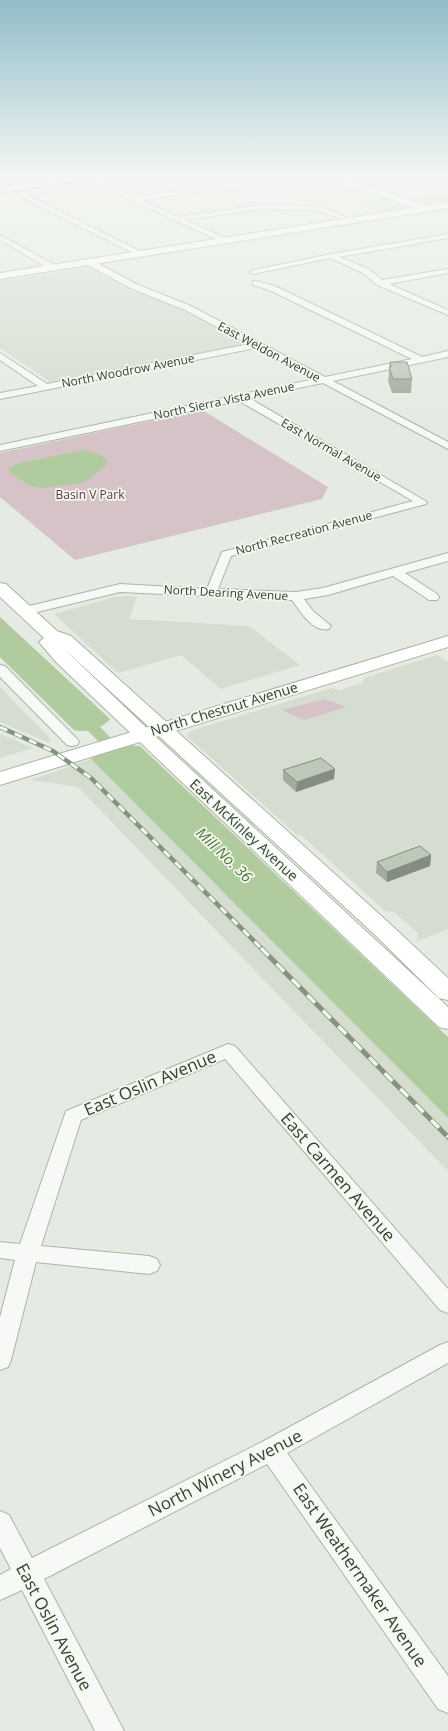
<svg xmlns="http://www.w3.org/2000/svg" width="448" height="1731" font-family="'Open Sans',sans-serif">
	<rect width="100%" height="100%" fill="#e5ebe2"/>
	<!-- built -->
	<g fill="#d4ddd0">
		<polygon points="439,194 448,197 448,202 429,205 411,198"/>
		<polygon points="387,199 411,208 384,212 360,203"/>
		<polygon points="88,267 125,288 178,308 243,343 242,345 50,382 0,348 0,281"/>
		<polygon points="124,596 137,597 129,619 249,626 300,665 221,689 181,655 118,673 54,614 115,597"/>
		<polygon points="437,655 448,662 448,929 416,942 418,933 394,912 385,911 301,835 298,836 187,736 190,731 332,688 340,690 364,682 363,681 364,678"/>
		<polygon points="0,687 50,738 50,743 0,722"/>
		<polygon points="0,734 13,739 33,748 0,758"/>
		<polygon points="91,759 448,1118 448,1171 78,787 31,780"/>
	</g>
	<!-- green -->
	<g fill="#d5c3c7">
		<polygon points="202,410 328,487 322,499 75,560 0,497 0,453"/>
		<polygon points="324,699 346,707 305,720 282,710"/>
	</g>
	<!-- water -->
	<g fill="#b0cb9d">
		<polygon points="83,450 100,455 107,460 107,464 89,479 81,483 42,488 30,486 9,472 10,468 20,463"/>
		<path d="M0,617l110,102c-8,10 -24,14 -36,11l-74,-73z"/>
		<polygon points="126,745 140,746 448,1037 448,1118 91,759 102,753"/>
	</g>
	<g fill="none" stroke-linecap="round" stroke-linejoin="round">
		<!-- canal -->
		<polygon fill="#b0cb9d" fill-rule="evenodd" points="79,710 84,711 125,752 127,755 125,758 115,758 74,717 72,714 74,711"/>
		<!-- street casing -->
		<g stroke="#abb5a7" stroke-width="2">
			<g id="street">
				<polygon points="118,177 131,177 128,179 104,183 135,197 226,184 326,187 361,183 364,185 361,187 326,191 226,188 141,200 178,217 261,205 311,206 328,209 354,221 348,222 324,212 311,210 261,209 185,220 228,239 229,241 225,243 96,184 26,195 142,252 143,254 139,256 16,194 19,192"/>
				<polygon points="434,177 448,178 448,182 435,178"/>
				<polygon points="448,234 448,238 339,257 369,269 382,280 448,269 448,273 389,284 448,310 448,315 377,285 363,273 330,258 254,274 250,272 254,270 331,254"/>
				<polygon points="0,235 57,266 58,268 57,270 51,270 0,240"/>
				<path d="M86,260h6l44,24 55,22 134,71 87,-18 -143,-69 -16,-5v-4h3l19,5 147,71 26,-6v6l-115,24 115,61v7l-125,-66 -74,15 178,104 -1,2 -195,52 -13,33 78,3 27,-4 125,-35v8l-43,12 32,21 2,3 -2,3h-8l-36,-24 -65,19 -24,4 9,12 18,15 -2,3c-16,4 -29,-18 -37,-29l-172,-8 -95,23 -4,-1 -2,-3 2,-3 99,-24 87,5 15,-37 191,-51 -174,-100 -239,50v-6l315,-66 -59,-31 -256,51v-6l38,-7 -38,-26v-7l47,31 202,-40 -64,-34 -55,-22 -44,-24z"/>
				<polygon points="0,665 5,666 77,739 79,742 77,745 72,746 67,745 0,677"/>
				<polygon points="228,1044 235,1046 448,1289 448,1313 440,1310 225,1059 81,1120 41,1246 149,1256 157,1259 160,1265 157,1271 149,1274 36,1262 11,1360 8,1367 0,1370 0,1317 15,1260 0,1258 0,1242 20,1244 66,1111"/>
				<polygon points="448,1342 448,1363 287,1453 448,1676 448,1713 438,1709 267,1464 44,1579 124,1731 95,1731 22,1590 0,1600 0,1575 11,1569 0,1548 0,1511 9,1515 32,1558 262,1442 440,1345"/>
			</g>
		</g>
		<!-- secondary casing -->
		<g stroke="#abb5a7" stroke-width="2">
			<g id="secondary">
				<polygon points="334,177 345,177 426,206 448,202 448,208 0,279 0,273 413,208 335,179"/>
				<polygon points="448,636 448,647 0,785 0,772"/>
			</g>
		</g>
		<!-- primary casing -->
		<g stroke="#a8b7a1" stroke-width="2">
			<polygon id="primary" points="0,583 6,584 57,631 71,636 388,922 448,978 448,1000 439,998 372,932 61,646 156,737 448,1007 448,1029 439,1027 56,662 39,642 44,638 0,597"/>
		</g>
		<!-- highway casing -->
		<g stroke="#91a289" stroke-width="2">
			<polygon id="highway" points="68,177 86,177 82,180 0,193 0,187"/>
		</g>
		<!-- street -->
		<use href="#street" fill="#f6f9f5" fill-rule="evenodd"/>
		<!-- secondary -->
		<use href="#secondary" fill="#fff" fill-rule="evenodd"/>
		<!-- primary -->
		<use href="#primary" fill="#fff" fill-rule="evenodd"/>
		<!-- highway -->
		<use href="#highway" fill="#fff" fill-rule="evenodd"/>
		<!-- rail-far1 casing -->
		<g stroke="#83957b" stroke-width="4.5">
			<polyline id="rail-far1" points="0,727 53,751 91,778 262,949"/>
		</g>
		<!-- rail casing -->
		<g stroke="#83957b" stroke-width="5">
			<polyline id="rail" points="261,948 448,1137"/>
		</g>
		<!-- rail-far1 -->
		<use href="#rail-far1" stroke="#f4f8f2" stroke-width="3" stroke-dasharray="8" stroke-linecap="butt"/>
		<!-- rail -->
		<use href="#rail" stroke="#f4f8f2" stroke-width="3.5" stroke-dasharray="11" stroke-linecap="butt"/>
	</g>
	<!-- wall -->
	<g fill="#a3ac9f">
		<polygon points="390,362 412,379 411,393 392,393 388,381"/>
		<polygon points="283,770 334,779 296,792 283,780"/>
		<polygon points="431,855 430,866 387,882 376,873 377,862"/>
	</g>
	<!-- shaded-wall -->
	<g fill="#858c82">
		<polygon points="335,769 334,779 296,792 297,782"/>
		<polygon points="431,855 430,866 387,882 387,872"/>
	</g>
	<!-- building -->
	<g fill="#bec8b9" stroke="#858c82">
		<polygon points="390,362 407,362 412,379 393,379 389,367 391,367"/>
		<polygon points="321,758 335,769 297,782 283,770"/>
		<polygon points="420,846 431,855 387,872 377,862"/>
	</g>
	<!-- sky -->
	<linearGradient id="sky" x2="0" y2="1"><stop stop-color="#91bdca"/><stop offset="0.42" stop-color="#f3f6f2"/><stop offset="1" stop-color="#f3f6f2" stop-opacity="0"/></linearGradient>
	<rect width="448" height="419" fill="url(#sky)"/>
	<g text-anchor="middle" stroke-width="3.5" stroke-linejoin="round" paint-order="stroke">
		<!-- far-street labels -->
		<g font-size="12" fill="#31432a" stroke="#f4f8f2">
			<text transform="translate(269 352) rotate(28)" y="4">East Weldon Avenue</text>
			<text transform="translate(128 371) rotate(-11)" y="4">North Woodrow Avenue</text>
			<text transform="translate(224 401) rotate(-12)" y="4">North Sierra Vista Avenue</text>
			<text transform="translate(331 450) rotate(30)" y="4">East Normal Avenue</text>
			<text transform="translate(304 533) rotate(-15)" y="4">North Recreation Avenue</text>
			<text transform="translate(226 593) rotate(3)" y="4">North Dearing Avenue</text>
		</g>
		<!-- far-park labels -->
		<g font-size="12" fill="#5f373c" stroke="#f4f8f2">
			<text x="90" y="499">Basin V Park</text>
		</g>
		<!-- street labels -->
		<g font-size="14" fill="#31432a" stroke="#f4f8f2">
			<text transform="translate(224 709) rotate(-17)" y="5">North Chestnut Avenue</text>
			<text transform="translate(244 830) rotate(43)" y="5">East McKinley Avenue</text>
		</g>
		<!-- water labels -->
		<g font-size="15" font-style="italic" fill="#4d7833" stroke="#f4f8f2">
			<text transform="translate(224 855) rotate(44)" y="5">Mill No. 36</text>
		</g>
		<!-- near-street labels -->
		<g font-size="17" fill="#31432a" stroke="#f4f8f2">
			<text transform="translate(150 1083) rotate(-23)" y="6">East Oslin Avenue</text>
			<text transform="translate(338 1177) rotate(49)" y="6">East Carmen Avenue</text>
			<text transform="translate(225 1473) rotate(-27)" y="6">North Winery Avenue</text>
			<text transform="translate(360 1575) rotate(55)" y="6">East Weathermaker Avenue</text>
			<text transform="translate(54 1627) rotate(62)" y="6">East Oslin Avenue</text>
		</g>
	</g>
</svg>
